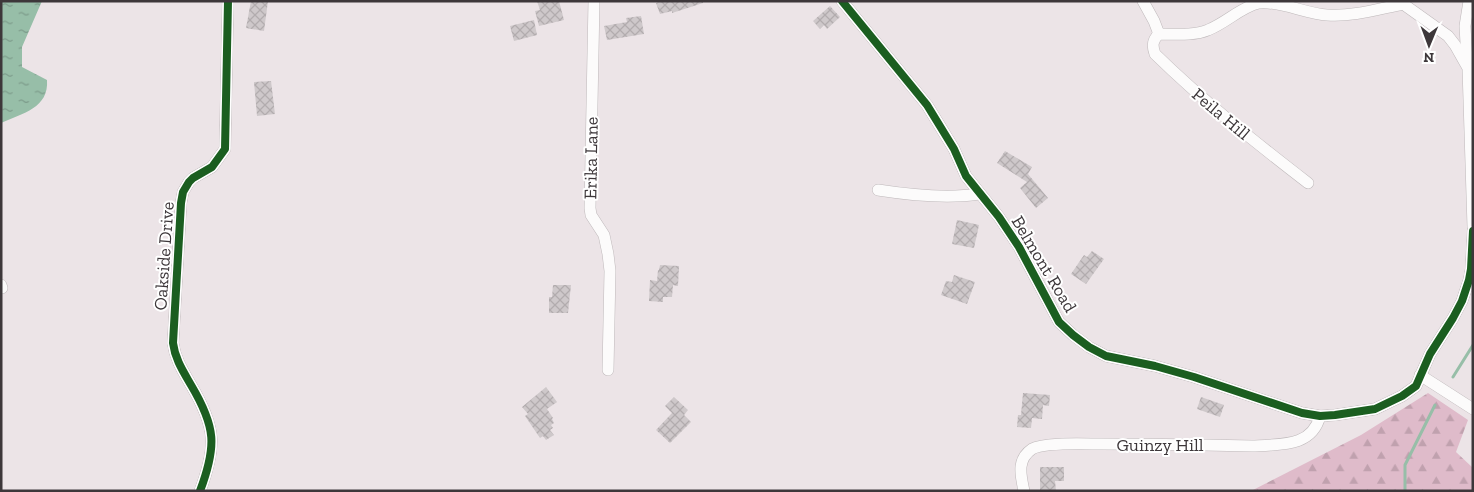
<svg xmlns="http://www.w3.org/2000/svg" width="1474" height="492" font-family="'Zilla Slab',serif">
	<defs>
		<pattern id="forest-firs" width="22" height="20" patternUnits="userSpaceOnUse" patternTransform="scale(1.25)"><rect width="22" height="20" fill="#dfbbca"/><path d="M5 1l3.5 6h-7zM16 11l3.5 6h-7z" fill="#c0a1ae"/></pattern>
		<pattern id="water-ripples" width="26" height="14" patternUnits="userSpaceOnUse" patternTransform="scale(1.25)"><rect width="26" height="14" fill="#97bea8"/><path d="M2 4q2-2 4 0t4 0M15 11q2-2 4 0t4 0" fill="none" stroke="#7c9b8a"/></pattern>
		<pattern id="building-cross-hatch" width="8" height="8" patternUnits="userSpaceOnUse" patternTransform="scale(1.25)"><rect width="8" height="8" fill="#cec8ca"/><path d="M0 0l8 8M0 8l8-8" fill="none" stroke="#b2acae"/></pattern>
	</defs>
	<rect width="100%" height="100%" fill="#ece4e7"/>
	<!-- forest -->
	<polygon fill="url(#forest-firs)" points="1428,393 1468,420 1456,452 1473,468 1473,491 1251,491 1361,435"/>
	<!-- water -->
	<path fill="url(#water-ripples)" d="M1,1h41l-20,46v20l25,13c2,28 -24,33 -46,43z"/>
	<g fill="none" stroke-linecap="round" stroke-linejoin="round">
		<!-- stream -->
		<g stroke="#97bea8" stroke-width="3">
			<polyline points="1453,377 1473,345"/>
			<polyline points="1405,491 1405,465 1435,405"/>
		</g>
	</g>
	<!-- building -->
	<g fill="url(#building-cross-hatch)">
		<polygon points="251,1 268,1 264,31 246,28"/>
		<polygon points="537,1 559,1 564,20 539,26 535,11 540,10"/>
		<polygon points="662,1 703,1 703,3 672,13 672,11 660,14 656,3"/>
		<polygon points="830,6 840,17 827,29 824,25 820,29 813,21"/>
		<polygon points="641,16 644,34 607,40 604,26 627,22 626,18"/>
		<polygon points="534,20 537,35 514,41 510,26"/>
		<polygon points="271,81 275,114 257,116 254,82"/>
		<polygon points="1005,151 1032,167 1028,174 1048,198 1036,208 1020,188 1027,182 997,163"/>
		<polygon points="957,220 979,225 974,248 952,244"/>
		<polygon points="1092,251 1104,259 1086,284 1071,274 1084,255 1087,257"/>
		<polygon points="660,265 679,266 678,286 673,285 672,297 663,297 663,302 649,301 650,280 657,281 658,270 659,270"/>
		<polygon points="954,275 975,282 967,304 941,295 946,281 952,282"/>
		<polygon points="553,285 571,285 568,313 549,313 549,297 552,297"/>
		<polygon points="546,387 557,402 547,409 553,418 552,419 554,423 551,425 553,428 550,430 554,435 546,440 543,436 540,438 525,416 528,414 522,407"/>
		<polygon points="1023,393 1050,395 1049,406 1043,405 1042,419 1032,418 1031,428 1017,427 1018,415 1021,415"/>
		<polygon points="674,397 688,410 684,415 691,422 670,443 656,430 672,413 665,406"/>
		<polygon points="1201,397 1224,405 1220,417 1197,409"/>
		<polygon points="1040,467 1064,467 1064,481 1055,481 1056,491 1040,491"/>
	</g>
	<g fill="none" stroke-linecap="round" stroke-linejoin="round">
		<!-- minor casing -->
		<g stroke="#beb8ba" stroke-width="12">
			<g id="minor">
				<polyline points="594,1 590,208 591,215 604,235 608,254 610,271 608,370"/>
				<polyline points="842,1 927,105 954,149 966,176 999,217 1019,247 1059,322 1073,335 1089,347 1106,356 1155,366 1194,377 1302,413 1320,416 1335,415 1375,409 1402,396 1416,386 1430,354 1453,318 1462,301 1469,280 1471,269 1473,231"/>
				<polyline points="1143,1 1154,21 1159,34"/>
				<polyline points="1399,1 1448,36 1455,45 1468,68 1473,227"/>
				<polyline points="1467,61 1465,26 1469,1"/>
				<path d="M1308,183c-53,-41 -105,-82 -153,-129 -3,-8 -3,-14 4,-20 15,0 35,2 49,-4 18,-7 33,-23 51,-27 18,-3 48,11 68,12 25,2 51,-6 76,-11"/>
				<path d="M878,190c32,5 68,9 101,4"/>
				<polyline points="1,285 2,288"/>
				<polyline points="1420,375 1473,409"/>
				<path d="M200,491c17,-45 16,-64 -9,-106 -8,-14 -16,-26 -18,-42l8,-140 2,-11 6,-10 4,-4 19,-11 13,-18 3,-148"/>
				<path d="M1024,491c-3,-15 -8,-31 8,-42 12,-7 53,-5 69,-5 51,0 102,1 154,2 26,-2 57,1 65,-30"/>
			</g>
		</g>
		<!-- minor -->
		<use href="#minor" stroke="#fcfbfb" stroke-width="11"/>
		<!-- cycleway casing -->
		<g stroke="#fff" stroke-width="11">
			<g id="cycleway">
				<polyline points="842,1 927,105 954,149 966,176 999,217 1019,247 1059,322 1073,335 1089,347 1106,356 1155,366 1194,377 1302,413 1320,416 1335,415 1375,409 1402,396 1416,386 1430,354 1453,318 1462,301 1469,280 1471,269 1473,231"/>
				<path d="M200,491c17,-45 16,-64 -9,-106 -8,-14 -16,-26 -18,-42l8,-140 2,-11 6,-10 4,-4 19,-11 13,-18 3,-148"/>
			</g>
		</g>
		<!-- cycleway -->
		<use href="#cycleway" stroke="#1b5e20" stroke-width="8"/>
	</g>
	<g text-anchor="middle" stroke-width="4" stroke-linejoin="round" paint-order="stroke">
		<!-- street labels -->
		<g font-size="18" fill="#3d373a" stroke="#fff">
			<text transform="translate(1221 114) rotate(40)" y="6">Peila Hill</text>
			<text transform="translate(591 158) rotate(-89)" y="6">Erika Lane</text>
			<text transform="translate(164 256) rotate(-86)" y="6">Oakside Drive</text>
			<text transform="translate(1044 264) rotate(59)" y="6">Belmont Road</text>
			<text x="1160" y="451">Guinzy Hill</text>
		</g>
	</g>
	<!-- border -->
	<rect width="1474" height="492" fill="none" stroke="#3d373a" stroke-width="5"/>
	<!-- north arrow -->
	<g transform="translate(1429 45) rotate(181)" stroke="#ffffff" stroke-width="4" paint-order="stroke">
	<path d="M0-4L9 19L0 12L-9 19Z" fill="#3d373a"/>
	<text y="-8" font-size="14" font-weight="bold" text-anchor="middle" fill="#3d373a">N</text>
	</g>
</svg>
